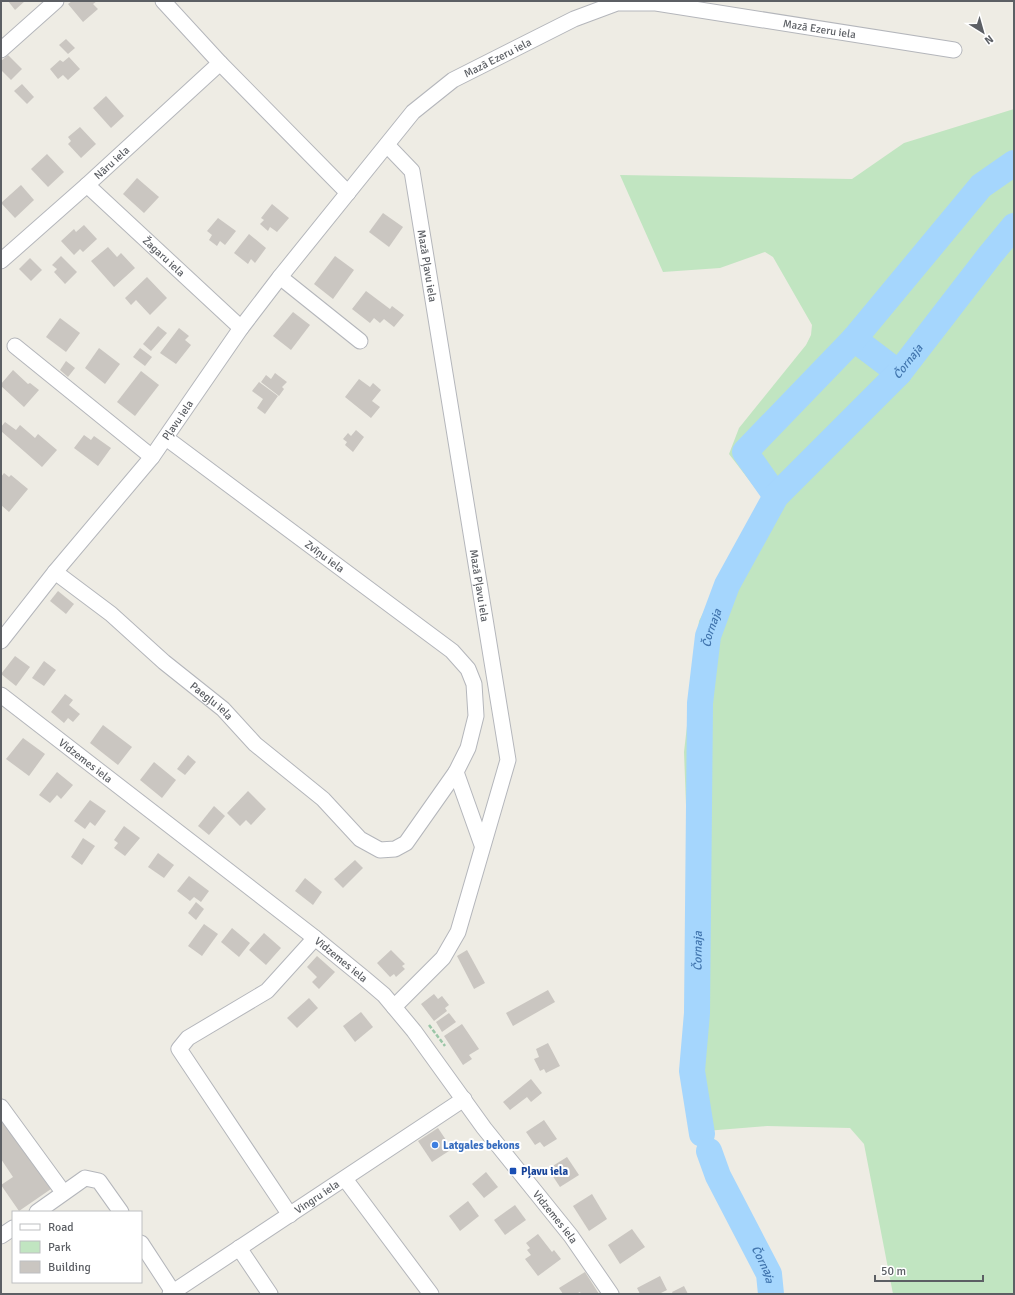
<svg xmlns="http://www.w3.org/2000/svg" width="1015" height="1295" font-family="Signika,sans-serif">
	<rect width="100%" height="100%" fill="#eeece4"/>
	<!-- green -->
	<polygon fill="#c1e5c1" points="1014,109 1014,1294 893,1294 864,1144 850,1128 767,1126 693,1132 681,1076 690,911 684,752 699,621 762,497 729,454 739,428 806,345 811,335 812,325 773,257 765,252 720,268 663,272 620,175 852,179 904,143"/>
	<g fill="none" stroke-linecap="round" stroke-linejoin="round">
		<!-- river -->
		<g stroke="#a5d6fd" stroke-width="26">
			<polyline points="854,339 899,373"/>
			<polyline points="776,496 745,452 854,339 981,186 1014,163"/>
			<path id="s1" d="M702,1134l-10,-63 5,-58 3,-310 8,-67 19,-51 49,-89 123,-123 91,-118 24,-29"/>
			<path id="s2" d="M709,1151l9,25 51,98 2,20"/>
		</g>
	</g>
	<!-- building -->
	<g fill="#cac6c1">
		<polygon points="8,1 25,1 15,10"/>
		<polygon points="72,1 97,1 93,4 98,9 83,22 68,4"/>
		<polygon points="66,39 75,48 68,54 59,45"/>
		<polygon points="8,55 22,69 11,80 1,70 1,61"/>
		<polygon points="69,57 80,69 68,80 63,75 58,79 50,69 60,60 63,62"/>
		<polygon points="22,84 34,97 27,104 14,91"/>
		<polygon points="106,96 124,116 111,128 93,108"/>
		<polygon points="80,127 96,144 81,158 68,144 71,141 68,137"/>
		<polygon points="47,154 64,172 48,187 31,169"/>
		<polygon points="137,178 159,197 144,213 123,194"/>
		<polygon points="21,185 34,200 15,218 1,203"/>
		<polygon points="272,204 289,218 277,232 270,227 268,231 260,224 264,220 261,218"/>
		<polygon points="383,213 403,227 389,247 369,232"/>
		<polygon points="218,218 236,231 225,245 220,241 217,246 209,240 212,235 207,231"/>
		<polygon points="84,225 97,239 83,252 80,249 74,255 61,241 74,229 76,232"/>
		<polygon points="249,234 266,248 255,263 251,259 248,264 234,253"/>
		<polygon points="108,247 117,257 121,253 135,268 114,287 91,261"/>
		<polygon points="61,256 77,272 65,284 54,272 57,269 52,265"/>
		<polygon points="335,256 354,270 333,299 314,284"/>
		<polygon points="30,258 42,270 31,281 19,269"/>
		<polygon points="147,277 167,298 150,315 136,300 131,305 125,298"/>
		<polygon points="366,291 390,309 392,306 404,315 394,327 384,319 380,323 374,318 370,323 352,309"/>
		<polygon points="293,312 310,325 291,350 273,336"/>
		<polygon points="60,318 80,333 66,352 46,337"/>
		<polygon points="158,326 167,333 151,351 143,344"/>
		<polygon points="179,328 189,336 185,340 191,345 176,364 160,353"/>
		<polygon points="99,348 120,364 105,384 85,368"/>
		<polygon points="140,348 152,357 145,366 133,357"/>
		<polygon points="66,361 75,368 68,377 60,370"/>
		<polygon points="13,370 28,384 30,383 39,390 24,407 1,386 1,384"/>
		<polygon points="141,371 159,385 135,416 117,402"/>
		<polygon points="275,373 287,382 282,387 284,389 279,396 261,382 266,375 271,379"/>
		<polygon points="359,379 370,387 373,383 381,390 372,401 380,407 371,418 345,397"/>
		<polygon points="259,382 278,396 265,414 257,408 263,399 252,391"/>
		<polygon points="5,422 16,430 20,425 35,438 38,434 57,450 42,467 1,431 1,427"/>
		<polygon points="356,430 364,437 353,452 345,445 347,442 343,439 348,433 351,436"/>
		<polygon points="84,435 91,440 94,436 111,448 98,466 74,448"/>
		<polygon points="4,473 9,477 11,475 28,489 9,512 1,505 1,477"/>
		<polygon points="58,591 74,604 66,614 50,601"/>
		<polygon points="15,656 30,667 16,686 1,674"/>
		<polygon points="44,661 56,670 44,686 32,678"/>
		<polygon points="65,694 73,700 69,705 80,714 73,722 68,718 64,723 51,712"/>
		<polygon points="103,725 132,747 118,765 90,743"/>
		<polygon points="23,738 45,754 29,776 6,759"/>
		<polygon points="188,755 196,762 185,775 177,769"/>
		<polygon points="154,762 176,780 162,798 140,780"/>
		<polygon points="57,772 73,785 61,799 57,795 50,803 39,795"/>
		<polygon points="248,791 266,809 251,825 246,820 240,826 227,813"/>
		<polygon points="90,800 106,811 95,826 90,822 85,829 74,821"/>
		<polygon points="214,806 225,816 209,835 198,826"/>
		<polygon points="124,826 140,838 125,856 114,848 118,843 114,840"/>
		<polygon points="83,838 95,846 82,865 71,857"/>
		<polygon points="158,853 174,865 164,878 148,867"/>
		<polygon points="355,860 363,868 343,888 334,879"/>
		<polygon points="189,876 209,891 201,902 194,897 190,901 177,891"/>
		<polygon points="305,878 322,892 313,905 295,891"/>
		<polygon points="196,902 204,909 196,920 188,913"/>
		<polygon points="204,924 218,934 202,956 188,946"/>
		<polygon points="232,928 250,943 239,957 221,942"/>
		<polygon points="264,933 281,948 266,965 249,950"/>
		<polygon points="391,950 405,964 402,966 405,969 396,977 394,974 390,977 377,963"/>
		<polygon points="467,950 485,983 474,989 457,956"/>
		<polygon points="317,956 335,972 319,989 312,982 317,977 307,967"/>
		<polygon points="548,990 555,1002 513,1026 506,1013"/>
		<polygon points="434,994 438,999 442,996 449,1005 445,1008 447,1011 434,1021 421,1004"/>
		<polygon points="309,998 318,1008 297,1028 287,1018"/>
		<polygon points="361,1012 373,1027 355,1042 343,1026"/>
		<polygon points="449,1013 456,1022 442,1032 436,1022"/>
		<polygon points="462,1024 479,1049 469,1055 472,1059 463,1065 444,1036"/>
		<polygon points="548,1043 560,1066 546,1073 544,1069 540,1071 534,1059 539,1057 536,1049"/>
		<polygon points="531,1079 542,1093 531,1102 527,1097 510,1110 503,1102"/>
		<polygon points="544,1120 557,1139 544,1147 540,1142 535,1145 526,1132"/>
		<polygon points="4,1121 51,1189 19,1211 1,1185 13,1177 1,1159 1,1123"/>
		<polygon points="438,1128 452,1149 432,1162 418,1141"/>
		<polygon points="567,1157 579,1175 560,1187 548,1169"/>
		<polygon points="486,1172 498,1187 484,1198 472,1184"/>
		<polygon points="592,1194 607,1219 589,1231 573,1206"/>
		<polygon points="468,1201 479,1216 460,1231 449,1216"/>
		<polygon points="515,1205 526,1220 505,1235 494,1220"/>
		<polygon points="632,1229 645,1247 620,1264 608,1245"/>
		<polygon points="538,1234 552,1252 554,1250 561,1259 538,1276 525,1259 531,1255 527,1250 530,1248 526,1243"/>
		<polygon points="585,1272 599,1294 581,1294 580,1292 576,1294 563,1294 559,1288"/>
		<polygon points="660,1276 667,1290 661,1293 662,1294 640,1294 637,1288"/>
		<polygon points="684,1286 688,1294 673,1294 672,1292"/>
	</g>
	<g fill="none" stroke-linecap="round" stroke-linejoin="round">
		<!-- minor casing -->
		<g stroke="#b4b6bb" stroke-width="17">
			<g id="minor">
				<polyline points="163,1 220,63 348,193"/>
				<polyline points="1,50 56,1"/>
				<path id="s3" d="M387,145l25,26 96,589 -50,172 -15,26 -49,49"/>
				<path id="s4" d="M87,185l154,143"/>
				<path id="s5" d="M1,261l86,-76 133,-122"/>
				<polyline points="280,277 360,341"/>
				<polyline points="15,346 152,457"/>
				<path id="s6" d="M166,438l286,213 16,18 6,15 2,32 -8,32 -12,24 26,73"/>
				<path id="s7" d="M55,572l56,42 53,48 59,47 32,35 68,55 37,40 20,11 15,-1 11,-6 50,-71"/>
				<path id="s8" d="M1,641l54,-69 97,-115 89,-129 39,-51 133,-165 40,-32 121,-61 43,-16h39l298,47"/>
				<path id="s9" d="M1,695l314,243 49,40 20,17 30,36 70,97 87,108 40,58"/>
				<polyline points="1,1107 63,1192"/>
				<polyline points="345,1179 431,1294"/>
				<polyline points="37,1212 85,1178 99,1181 121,1212"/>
				<polyline points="290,1215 179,1049 188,1038 267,991 315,938"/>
				<polyline points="1,1236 13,1228"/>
				<polyline points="141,1243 173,1292"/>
				<polyline points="239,1248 270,1294"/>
				<path id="s10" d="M170,1294l294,-195"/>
			</g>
		</g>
		<!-- path -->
		<polyline stroke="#9ac6a7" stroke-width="2.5" stroke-dasharray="4 2" stroke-linecap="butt" points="429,1025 445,1046"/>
		<!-- minor -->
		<use href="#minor" stroke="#fff" stroke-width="15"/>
	</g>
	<!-- markers -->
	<circle fill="#3f7fe0" stroke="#fff" stroke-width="1.5" cx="435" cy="1145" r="4"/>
	<rect fill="#1a4fb4" stroke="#fff" stroke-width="1.5" x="509" y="1167" width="8" height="8" rx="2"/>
	<g text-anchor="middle" stroke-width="4" stroke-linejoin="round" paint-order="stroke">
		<!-- street labels -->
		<g font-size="11" fill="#5c5f64" stroke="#fff">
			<text dy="4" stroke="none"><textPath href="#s8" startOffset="1108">Mazā Ezeru iela</textPath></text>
			<text dy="4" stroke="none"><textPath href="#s8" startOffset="772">Mazā Ezeru iela</textPath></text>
			<text dy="4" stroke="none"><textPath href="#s5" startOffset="148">Nāru iela</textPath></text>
			<text dy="4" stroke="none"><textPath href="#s4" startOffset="105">Žagaru iela</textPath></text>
			<text dy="4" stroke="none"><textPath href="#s3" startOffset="132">Mazā Pļavu iela</textPath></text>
			<text dy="4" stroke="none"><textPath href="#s8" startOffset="283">Pļavu iela</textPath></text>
			<text dy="4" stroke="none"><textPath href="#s6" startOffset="198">Zvīņu iela</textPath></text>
			<text dy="4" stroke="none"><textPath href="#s3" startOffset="456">Mazā Pļavu iela</textPath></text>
			<text dy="4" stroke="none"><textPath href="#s7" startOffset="203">Paegļu iela</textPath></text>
			<text dy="4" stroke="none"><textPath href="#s9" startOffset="107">Vidzemes iela</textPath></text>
			<text dy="4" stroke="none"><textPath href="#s9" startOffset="431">Vidzemes iela</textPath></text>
			<text dy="4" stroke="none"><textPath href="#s10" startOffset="176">Vingru iela</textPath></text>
			<text dy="4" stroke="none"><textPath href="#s9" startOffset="767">Vidzemes iela</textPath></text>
		</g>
		<!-- shop labels -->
		<g font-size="11" font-weight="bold" fill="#366cbe" stroke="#fff" text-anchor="start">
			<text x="443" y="1149">Latgales bekons</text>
		</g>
		<!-- transit labels -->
		<g font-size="11" font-weight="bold" fill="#164399" stroke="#fff" text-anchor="start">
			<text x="521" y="1175">Pļavu iela</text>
		</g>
		<!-- water labels -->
		<g font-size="12" font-style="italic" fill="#4276af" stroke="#fff">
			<text dy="4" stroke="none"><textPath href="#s1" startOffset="844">Čornaja</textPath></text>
			<text dy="4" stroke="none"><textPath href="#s1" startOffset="508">Čornaja</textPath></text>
			<text dy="4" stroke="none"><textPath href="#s1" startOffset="184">Čornaja</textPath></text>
			<text dy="4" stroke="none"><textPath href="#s2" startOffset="126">Čornaja</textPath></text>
		</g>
	</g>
	<!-- border -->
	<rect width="1015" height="1295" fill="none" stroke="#5c5f64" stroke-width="4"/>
	<!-- legend -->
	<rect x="12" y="1211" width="130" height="72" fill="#ffffff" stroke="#bebfc1"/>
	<rect x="20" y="1224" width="20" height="6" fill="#ffffff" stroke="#bebfc1"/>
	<text x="48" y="1231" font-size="12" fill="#5c5f64">Road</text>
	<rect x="20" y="1241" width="20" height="12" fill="#c1e5c1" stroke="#bebfc1"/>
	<text x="48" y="1251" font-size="12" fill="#5c5f64">Park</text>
	<rect x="20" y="1261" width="20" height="12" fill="#cac6c1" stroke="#bebfc1"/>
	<text x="48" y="1271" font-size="12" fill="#5c5f64">Building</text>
	<!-- north arrow -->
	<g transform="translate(983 32) rotate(143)" stroke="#ffffff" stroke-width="3" paint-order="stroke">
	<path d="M0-3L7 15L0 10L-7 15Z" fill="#5c5f64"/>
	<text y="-6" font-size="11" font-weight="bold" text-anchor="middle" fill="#5c5f64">N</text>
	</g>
	<!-- scale -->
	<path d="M875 1275v6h108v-6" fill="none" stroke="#5c5f64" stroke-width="2"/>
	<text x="881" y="1275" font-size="12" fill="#5c5f64" stroke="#ffffff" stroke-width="3" paint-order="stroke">50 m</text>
</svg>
